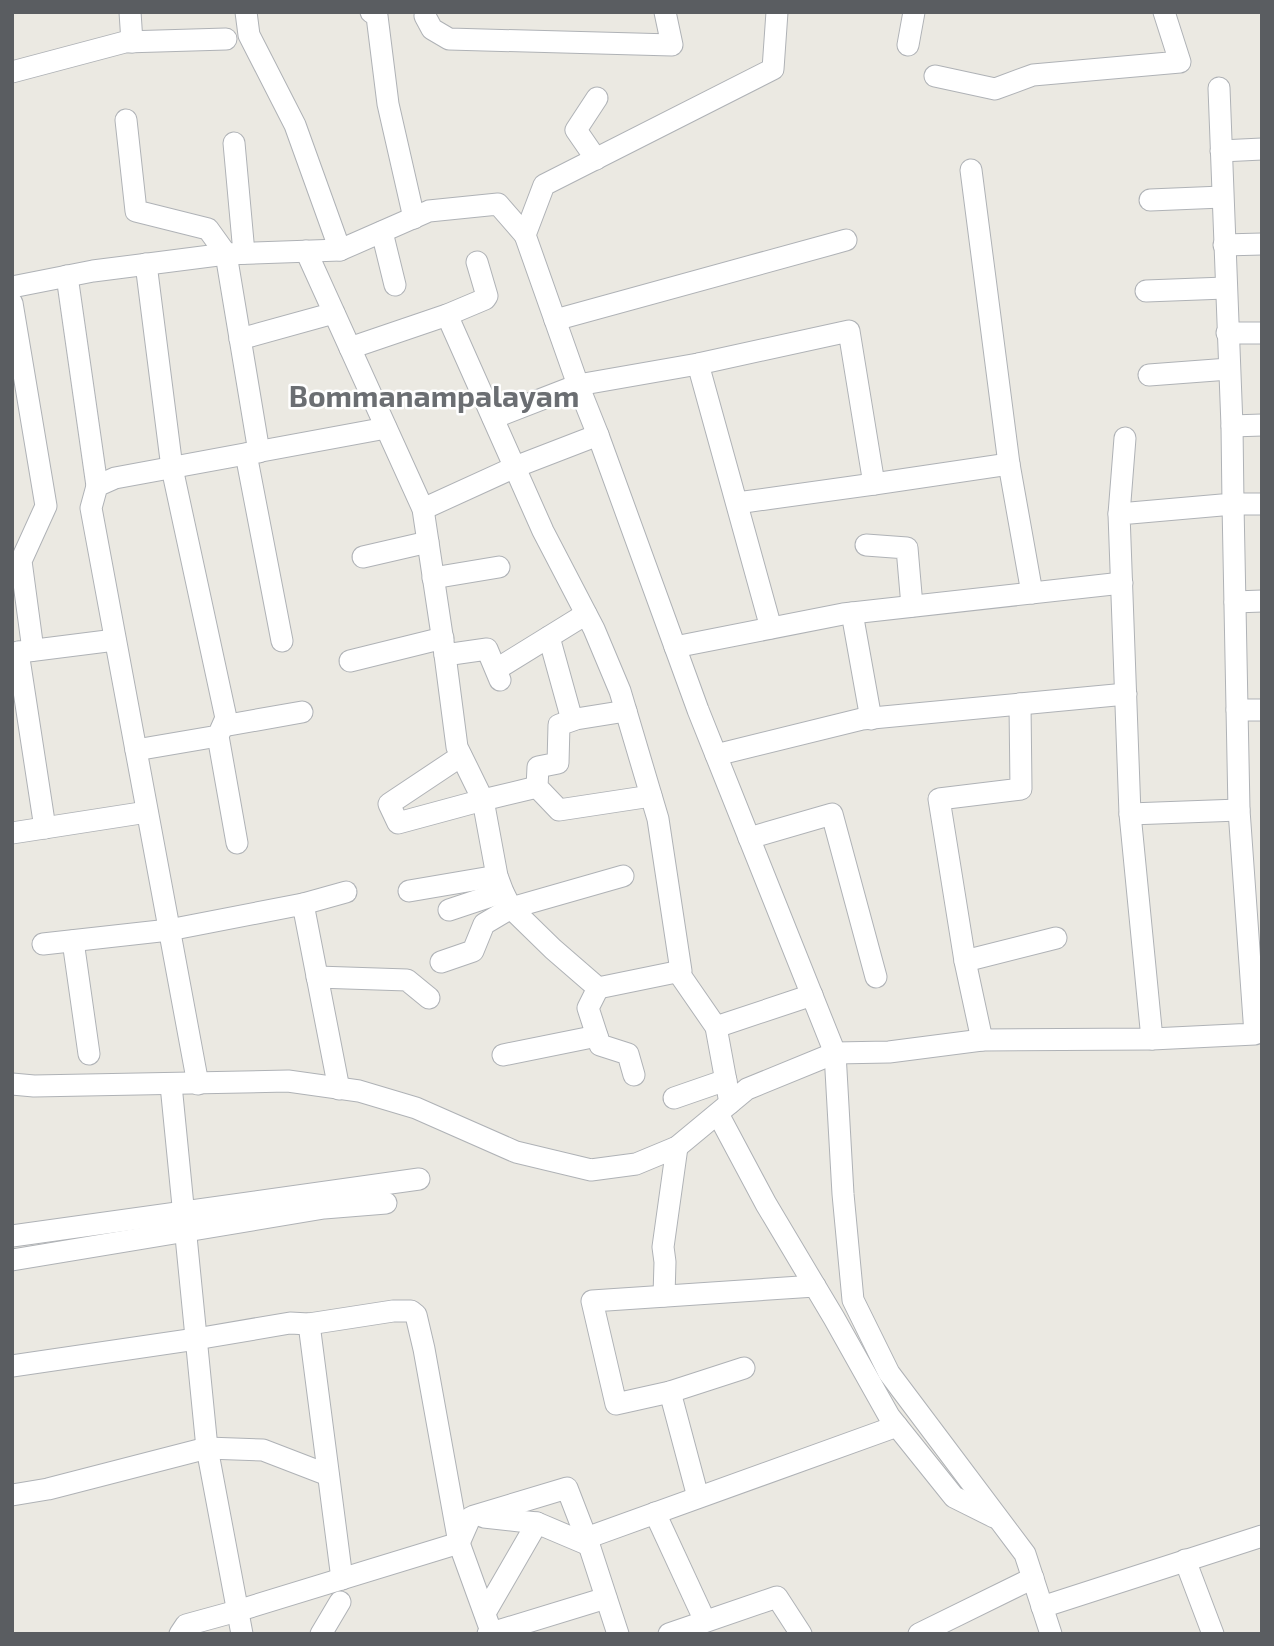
<svg xmlns="http://www.w3.org/2000/svg" width="1274" height="1646" font-family="'Exo 2',sans-serif">
	<rect width="100%" height="100%" fill="#ebe9e2"/>
	<g fill="none" stroke-linecap="round" stroke-linejoin="round">
		<!-- minor casing -->
		<g stroke="#afb2b6" stroke-width="23">
			<g id="minor">
				<polyline points="130,12 132,42"/>
				<polyline points="246,12 249,35 295,125 340,250"/>
				<polyline points="371,12 377,16 388,104 414,218"/>
				<polyline points="777,12 773,69 544,185 525,235 578,385 598,435 698,710 835,1053 843,1194 853,1300 889,1373 1025,1554 1051,1634"/>
				<polyline points="425,16 432,29 449,39 672,45 665,12"/>
				<polyline points="908,45 914,12"/>
				<polyline points="12,72 125,42 226,39"/>
				<polyline points="935,76 995,89 1033,75 1180,62 1164,12"/>
				<polyline points="126,120 136,211 208,229 226,254 259,452"/>
				<polyline points="234,143 244,253"/>
				<polyline points="1221,151 1262,149"/>
				<polyline points="596,159 576,130 597,98"/>
				<polyline points="971,170 1009,464"/>
				<polyline points="1150,200 1222,197"/>
				<polyline points="382,232 395,285"/>
				<polyline points="1224,245 1262,244"/>
				<polyline points="306,251 423,509 445,655 457,747 483,800 497,876 503,892 511,908 553,949 598,988 681,971 658,819 620,691 594,629 543,531 447,315 485,299 487,296 477,262"/>
				<polyline points="67,276 97,486"/>
				<polyline points="12,287 93,271 226,254 340,250 429,211 498,204 525,235"/>
				<polyline points="1146,291 1225,288"/>
				<polyline points="12,303 46,506 21,561 33,650"/>
				<polyline points="555,320 846,240"/>
				<polyline points="1227,333 1262,333"/>
				<polyline points="240,339 334,313"/>
				<polyline points="350,348 447,315"/>
				<polyline points="698,364 771,628"/>
				<polyline points="1149,375 1229,369"/>
				<polyline points="493,418 578,385 698,364 849,331 874,484 1009,464 1032,593"/>
				<polyline points="1232,426 1262,425"/>
				<polyline points="246,454 282,641"/>
				<polyline points="737,503 874,484"/>
				<polyline points="423,509 515,467 598,435"/>
				<polyline points="1119,514 1125,438"/>
				<polyline points="866,545 907,548 912,606"/>
				<polyline points="363,557 428,542"/>
				<polyline points="433,578 499,567"/>
				<polyline points="1235,602 1262,601"/>
				<polyline points="852,613 871,719"/>
				<polyline points="549,637 572,720"/>
				<polyline points="675,647 843,614 1122,583"/>
				<polyline points="18,652 45,828"/>
				<polyline points="20,652 115,640"/>
				<polyline points="445,655 487,649 500,680"/>
				<polyline points="350,661 443,638"/>
				<polyline points="497,669 586,614"/>
				<polyline points="1237,710 1262,710"/>
				<polyline points="626,711 576,719 559,725 558,763 538,767 537,787 559,810 651,796"/>
				<polyline points="223,726 302,712"/>
				<polyline points="218,736 237,843"/>
				<polyline points="136,750 218,736 226,718 172,468 146,264"/>
				<polyline points="716,755 862,719 1126,694"/>
				<polyline points="461,756 389,804 398,823 483,800 537,787"/>
				<polyline points="1130,814 1239,810"/>
				<polyline points="12,833 147,812"/>
				<polyline points="749,838 832,814 876,977"/>
				<polyline points="409,891 497,876"/>
				<polyline points="303,904 346,892"/>
				<polyline points="449,910 503,892"/>
				<polyline points="73,941 89,1054"/>
				<polyline points="43,944 169,930 303,904 339,1089"/>
				<polyline points="965,961 1056,938"/>
				<polyline points="441,962 473,951 484,924 511,908 623,876"/>
				<polyline points="678,972 716,1027 730,1103"/>
				<polyline points="317,977 407,980 429,998"/>
				<polyline points="598,988 588,1008 600,1045 628,1054 634,1075"/>
				<polyline points="716,1027 812,995"/>
				<polyline points="1152,1039 1130,814 1119,514 1233,504 1232,426 1219,88"/>
				<polyline points="982,1040 965,961 939,799 1021,789 1020,704"/>
				<polyline points="503,1055 597,1036"/>
				<polyline points="12,1084 34,1086 288,1081 359,1091 416,1108 516,1152 591,1170 636,1164 677,1147 747,1089 835,1053 889,1052 982,1040 1152,1039 1255,1034 1239,810 1233,504 1262,504"/>
				<polyline points="198,1084 91,508 97,486 115,478 386,428"/>
				<polyline points="171,1085 207,1448 242,1634"/>
				<polyline points="674,1098 726,1080"/>
				<polyline points="718,1114 766,1204 834,1318 889,1416 954,1497 994,1517"/>
				<polyline points="12,1236 419,1179"/>
				<polyline points="12,1260 324,1208 386,1203"/>
				<polyline points="664,1296 665,1262 663,1247 677,1147"/>
				<polyline points="309,1324 342,1579"/>
				<polyline points="12,1366 196,1339 290,1323 309,1324 393,1311 411,1311 416,1315 424,1349 459,1543 492,1634"/>
				<polyline points="744,1368 670,1392 616,1404 592,1301 815,1286"/>
				<polyline points="670,1392 698,1497"/>
				<polyline points="12,1495 48,1489 207,1448 263,1450 328,1475"/>
				<polyline points="655,1513 705,1621"/>
				<polyline points="484,1517 537,1523 589,1545"/>
				<polyline points="1185,1560 1213,1634"/>
				<polyline points="1042,1607 1262,1536"/>
				<polyline points="485,1613 537,1523"/>
				<polyline points="180,1634 186,1625 237,1611 459,1543 470,1518 474,1516 567,1488 589,1545"/>
				<polyline points="321,1634 340,1602"/>
				<polyline points="488,1634 606,1598"/>
				<polyline points="618,1634 589,1545 589,1537 897,1426"/>
				<polyline points="669,1634 777,1597 801,1634"/>
				<polyline points="919,1634 1033,1578"/>
			</g>
		</g>
		<!-- minor -->
		<use href="#minor" stroke="#fff" stroke-width="21"/>
	</g>
	<g text-anchor="middle" stroke-width="5" stroke-linejoin="round" paint-order="stroke">
		<!-- district labels -->
		<g font-size="30" font-weight="bold" fill="#6b6e72" stroke="#fff">
			<text x="434" y="407">Bommanampalayam</text>
		</g>
	</g>
	<!-- border -->
	<rect width="1274" height="1646" fill="none" stroke="#5a5d61" stroke-width="28"/>
</svg>
